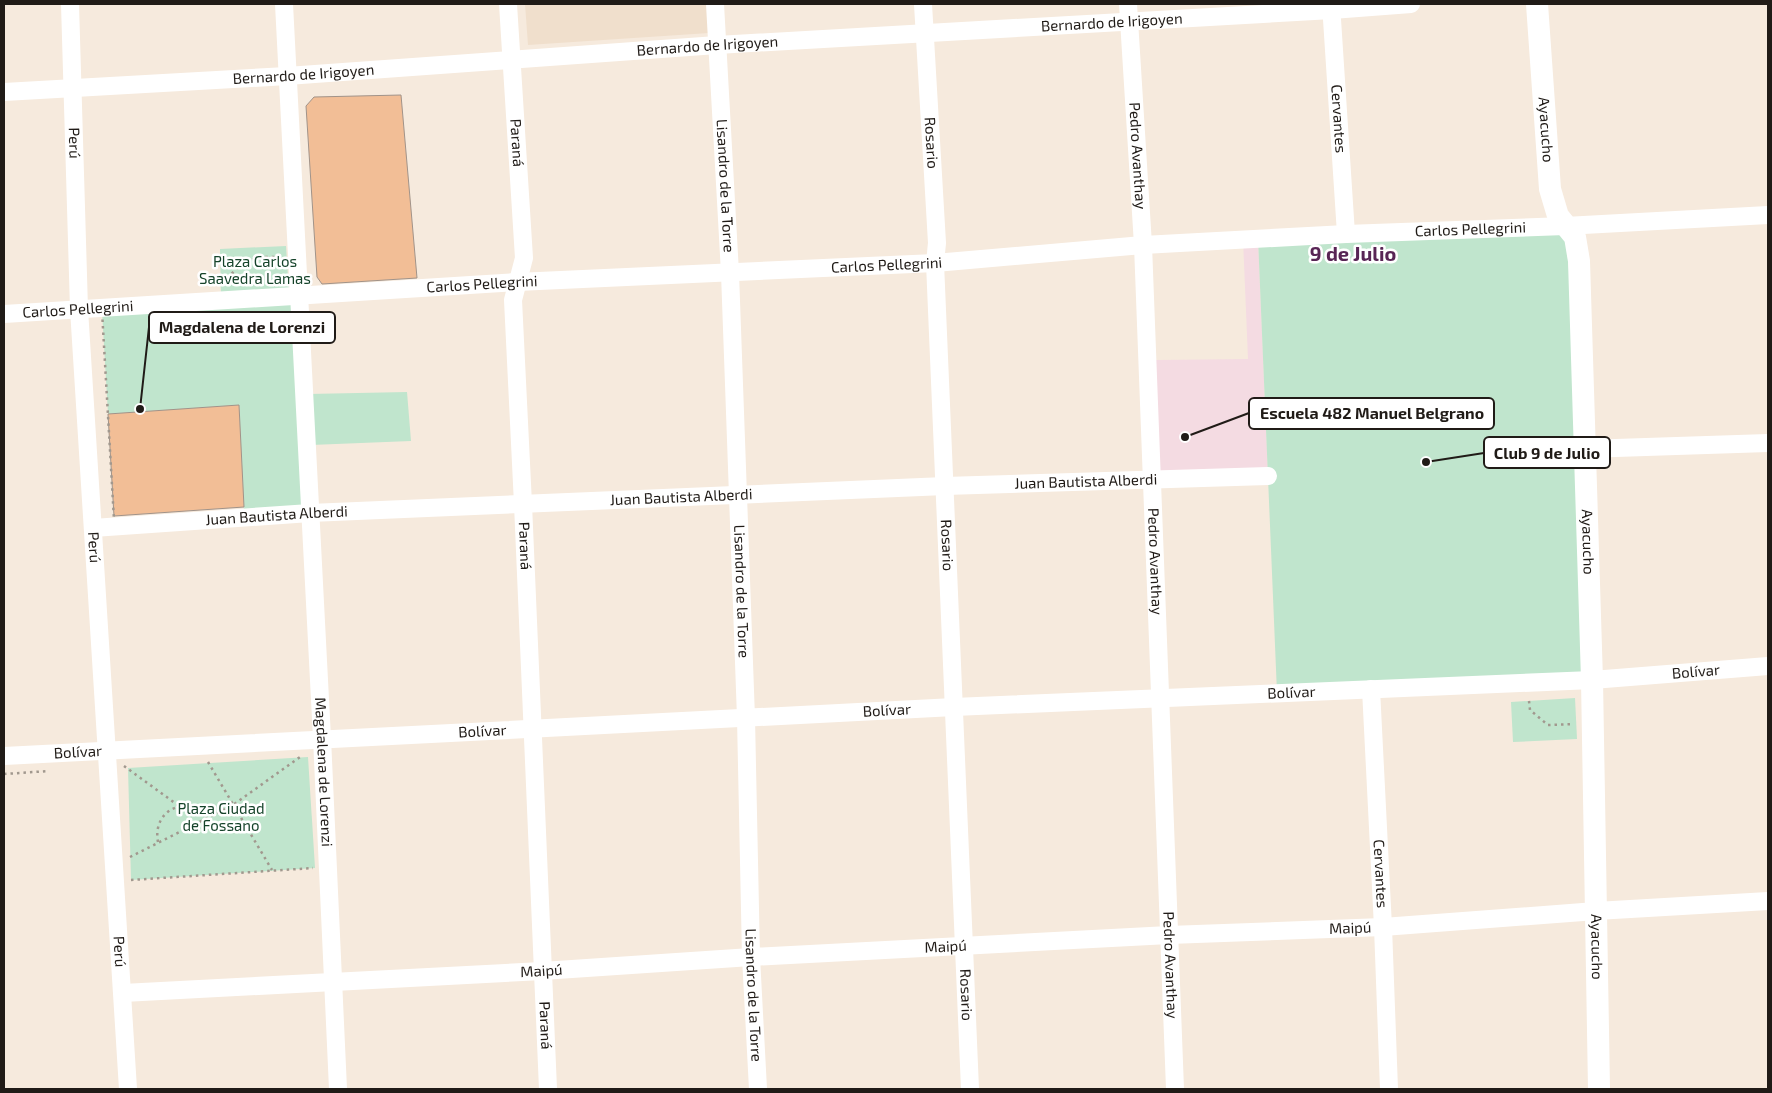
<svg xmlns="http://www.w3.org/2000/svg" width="1772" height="1093" font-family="'Exo 2',sans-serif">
	<rect width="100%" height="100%" fill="#f6eadd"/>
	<!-- built -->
	<polygon fill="#f0dfcc" points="525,4 708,4 709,33 528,45"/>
	<!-- education -->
	<polygon fill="#f4dbe2" points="1258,238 1268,476 1157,475 1156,360 1248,359 1243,239"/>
	<!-- green -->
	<g fill="#c0e5cd">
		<polygon points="1565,226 1585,449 1592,680 1277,693 1258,238"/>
		<polygon points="286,246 289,292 221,296 220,249"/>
		<polygon points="295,301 306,508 244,512 239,405 108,414 102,311"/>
		<polygon points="407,392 411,441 311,445 308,394"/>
		<polygon points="1575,698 1577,739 1513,742 1511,702"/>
		<polygon points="308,757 315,868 131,880 128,768"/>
	</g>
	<!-- building -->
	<g fill="#f2be96" stroke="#a19389">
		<polygon points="401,95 417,278 322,284 317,277 306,106 314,97"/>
		<polygon points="239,405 244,507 114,516 108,414"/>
	</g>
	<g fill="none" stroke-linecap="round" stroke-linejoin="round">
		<!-- path -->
		<g stroke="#a1988e" stroke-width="2.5" stroke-dasharray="2.5 4" stroke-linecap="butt">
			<polyline points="228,285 228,277 245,261 264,257 281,257"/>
			<polygon points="295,301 306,508 114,520 102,311"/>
			<polyline points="1529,701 1530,710 1548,725 1574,724"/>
			<polyline points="208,762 272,870"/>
			<polyline points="124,766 179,806"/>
			<polyline points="4,774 49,771"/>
			<path d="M158,842c-6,-30 26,-49 49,-24"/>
			<polyline points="130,857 233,805 300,757"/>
			<polyline points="131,880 313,868"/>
		</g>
		<!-- minor -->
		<g stroke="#fff" stroke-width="18">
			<path id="s1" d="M70,4l9,305 49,780"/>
			<path id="s2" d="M284,4l38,734 16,351"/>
			<path id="s3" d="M508,4l16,254 -11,42 10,204 25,585"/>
			<path id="s4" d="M715,4l15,269 16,445 5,239 7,132"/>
			<path id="s5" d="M923,4l14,239 -2,20 35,826"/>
			<path id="s6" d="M1128,4l15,241 32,844"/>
			<path id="s7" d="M1331,4l15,230"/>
			<path id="s8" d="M4,92l283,-16 430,-31 615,-35 79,-6"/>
			<path id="s9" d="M4,314l513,-32 418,-19 208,-18 203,-11 219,-8 203,-11"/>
			<polyline points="1585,449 1768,443"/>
			<path id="s10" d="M93,528l217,-15 635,-27 323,-10"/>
			<path id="s11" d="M1371,689l12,238 6,162"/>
			<path id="s12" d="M4,756l950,-49 638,-27 176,-14"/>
			<path id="s13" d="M123,993l419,-22 209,-14 418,-22 214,-8 213,-16 172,-10"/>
		</g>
		<!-- tertiary -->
		<path stroke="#fff" stroke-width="22" id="s14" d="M1537,4l13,185 8,27 17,21 4,24 13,419 7,409"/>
	</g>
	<g text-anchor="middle" stroke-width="5" stroke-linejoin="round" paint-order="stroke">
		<!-- street labels -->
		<g font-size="15" fill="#201b17" stroke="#fff">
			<text dy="5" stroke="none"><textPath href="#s8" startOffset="1110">Bernardo de Irigoyen</textPath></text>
			<text dy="5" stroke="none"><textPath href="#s8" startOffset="705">Bernardo de Irigoyen</textPath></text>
			<text dy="5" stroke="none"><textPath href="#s8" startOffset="300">Bernardo de Irigoyen</textPath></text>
			<text dy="5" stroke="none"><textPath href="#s7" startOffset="115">Cervantes</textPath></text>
			<text dy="5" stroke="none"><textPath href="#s14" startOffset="126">Ayacucho</textPath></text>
			<text dy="5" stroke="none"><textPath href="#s1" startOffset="139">Perú</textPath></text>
			<text dy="5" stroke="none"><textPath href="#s5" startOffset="139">Rosario</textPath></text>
			<text dy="5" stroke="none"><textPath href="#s3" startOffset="139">Paraná</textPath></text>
			<text dy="5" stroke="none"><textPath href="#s6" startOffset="152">Pedro Avanthay</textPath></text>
			<text dy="5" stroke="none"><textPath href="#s4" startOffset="182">Lisandro de la Torre</textPath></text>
			<text dy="5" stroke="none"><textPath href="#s9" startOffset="1469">Carlos Pellegrini</textPath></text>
			<text dy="5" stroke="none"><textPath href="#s9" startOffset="884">Carlos Pellegrini</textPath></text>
			<text dy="5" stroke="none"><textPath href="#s9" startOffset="479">Carlos Pellegrini</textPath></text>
			<text dy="5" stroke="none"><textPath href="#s9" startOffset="74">Carlos Pellegrini</textPath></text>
			<text dy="5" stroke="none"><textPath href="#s10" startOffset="994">Juan Bautista Alberdi</textPath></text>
			<text dy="5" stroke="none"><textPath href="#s10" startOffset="589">Juan Bautista Alberdi</textPath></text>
			<text dy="5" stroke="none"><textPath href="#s10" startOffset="184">Juan Bautista Alberdi</textPath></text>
			<text dy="5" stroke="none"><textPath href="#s14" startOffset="546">Ayacucho</textPath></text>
			<text dy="5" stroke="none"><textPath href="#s3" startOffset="544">Paraná</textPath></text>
			<text dy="5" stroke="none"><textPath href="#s5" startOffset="542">Rosario</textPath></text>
			<text dy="5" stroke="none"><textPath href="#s1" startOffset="544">Perú</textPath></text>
			<text dy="5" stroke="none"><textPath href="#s6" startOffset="558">Pedro Avanthay</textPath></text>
			<text dy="5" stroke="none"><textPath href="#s4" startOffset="588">Lisandro de la Torre</textPath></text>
			<text dy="5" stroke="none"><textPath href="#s12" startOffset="1694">Bolívar</textPath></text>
			<text dy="5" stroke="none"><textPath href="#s12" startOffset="1289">Bolívar</textPath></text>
			<text dy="5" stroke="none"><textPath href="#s12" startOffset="884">Bolívar</textPath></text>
			<text dy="5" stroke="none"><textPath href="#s12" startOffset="479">Bolívar</textPath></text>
			<text dy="5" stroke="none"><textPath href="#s12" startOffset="74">Bolívar</textPath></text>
			<text dy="5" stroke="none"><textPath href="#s2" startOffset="769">Magdalena de Lorenzi</textPath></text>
			<text dy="5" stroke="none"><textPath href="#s11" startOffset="185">Cervantes</textPath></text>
			<text dy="5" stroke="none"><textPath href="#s13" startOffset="1229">Maipú</textPath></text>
			<text dy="5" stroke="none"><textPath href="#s13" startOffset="824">Maipú</textPath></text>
			<text dy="5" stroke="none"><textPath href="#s14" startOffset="951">Ayacucho</textPath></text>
			<text dy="5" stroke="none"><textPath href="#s1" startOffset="949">Perú</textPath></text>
			<text dy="5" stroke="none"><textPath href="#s6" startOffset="962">Pedro Avanthay</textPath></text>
			<text dy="5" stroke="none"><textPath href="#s13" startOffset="419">Maipú</textPath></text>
			<text dy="5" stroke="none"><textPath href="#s4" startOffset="992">Lisandro de la Torre</textPath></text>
			<text dy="5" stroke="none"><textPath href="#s5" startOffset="992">Rosario</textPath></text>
			<text dy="5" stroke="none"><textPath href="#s3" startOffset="1024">Paraná</textPath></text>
		</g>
		<!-- park labels -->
		<g font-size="15" fill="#15432a" stroke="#fff">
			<text x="255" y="267">Plaza Carlos<tspan x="255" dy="17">Saavedra Lamas</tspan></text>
			<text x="221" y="814">Plaza Ciudad<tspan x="221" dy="17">de Fossano</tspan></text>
		</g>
		<!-- district labels -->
		<g font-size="20" font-weight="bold" fill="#582555" stroke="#fff">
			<text x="1353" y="261">9 de Julio</text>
		</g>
	</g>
	<!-- callouts -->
	<path fill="none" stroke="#201b17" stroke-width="2" d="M140 409L149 327M1185 437L1249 413M1426 462L1484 453"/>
	<g fill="#201b17" stroke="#fff" stroke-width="2">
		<circle cx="140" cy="409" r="5"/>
		<circle cx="1185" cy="437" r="5"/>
		<circle cx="1426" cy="462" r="5"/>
	</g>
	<g fill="#fff" stroke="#201b17" stroke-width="2">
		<rect x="149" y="312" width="186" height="31" rx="5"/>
		<rect x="1249" y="398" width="245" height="31" rx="5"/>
		<rect x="1484" y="437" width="126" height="31" rx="5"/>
	</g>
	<g font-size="16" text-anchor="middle" font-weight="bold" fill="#201b17">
		<text x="242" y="333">Magdalena de Lorenzi</text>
		<text x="1372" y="419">Escuela 482 Manuel Belgrano</text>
		<text x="1547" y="459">Club 9 de Julio</text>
	</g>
	<!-- border -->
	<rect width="1772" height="1093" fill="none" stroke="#201b17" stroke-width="10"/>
</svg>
